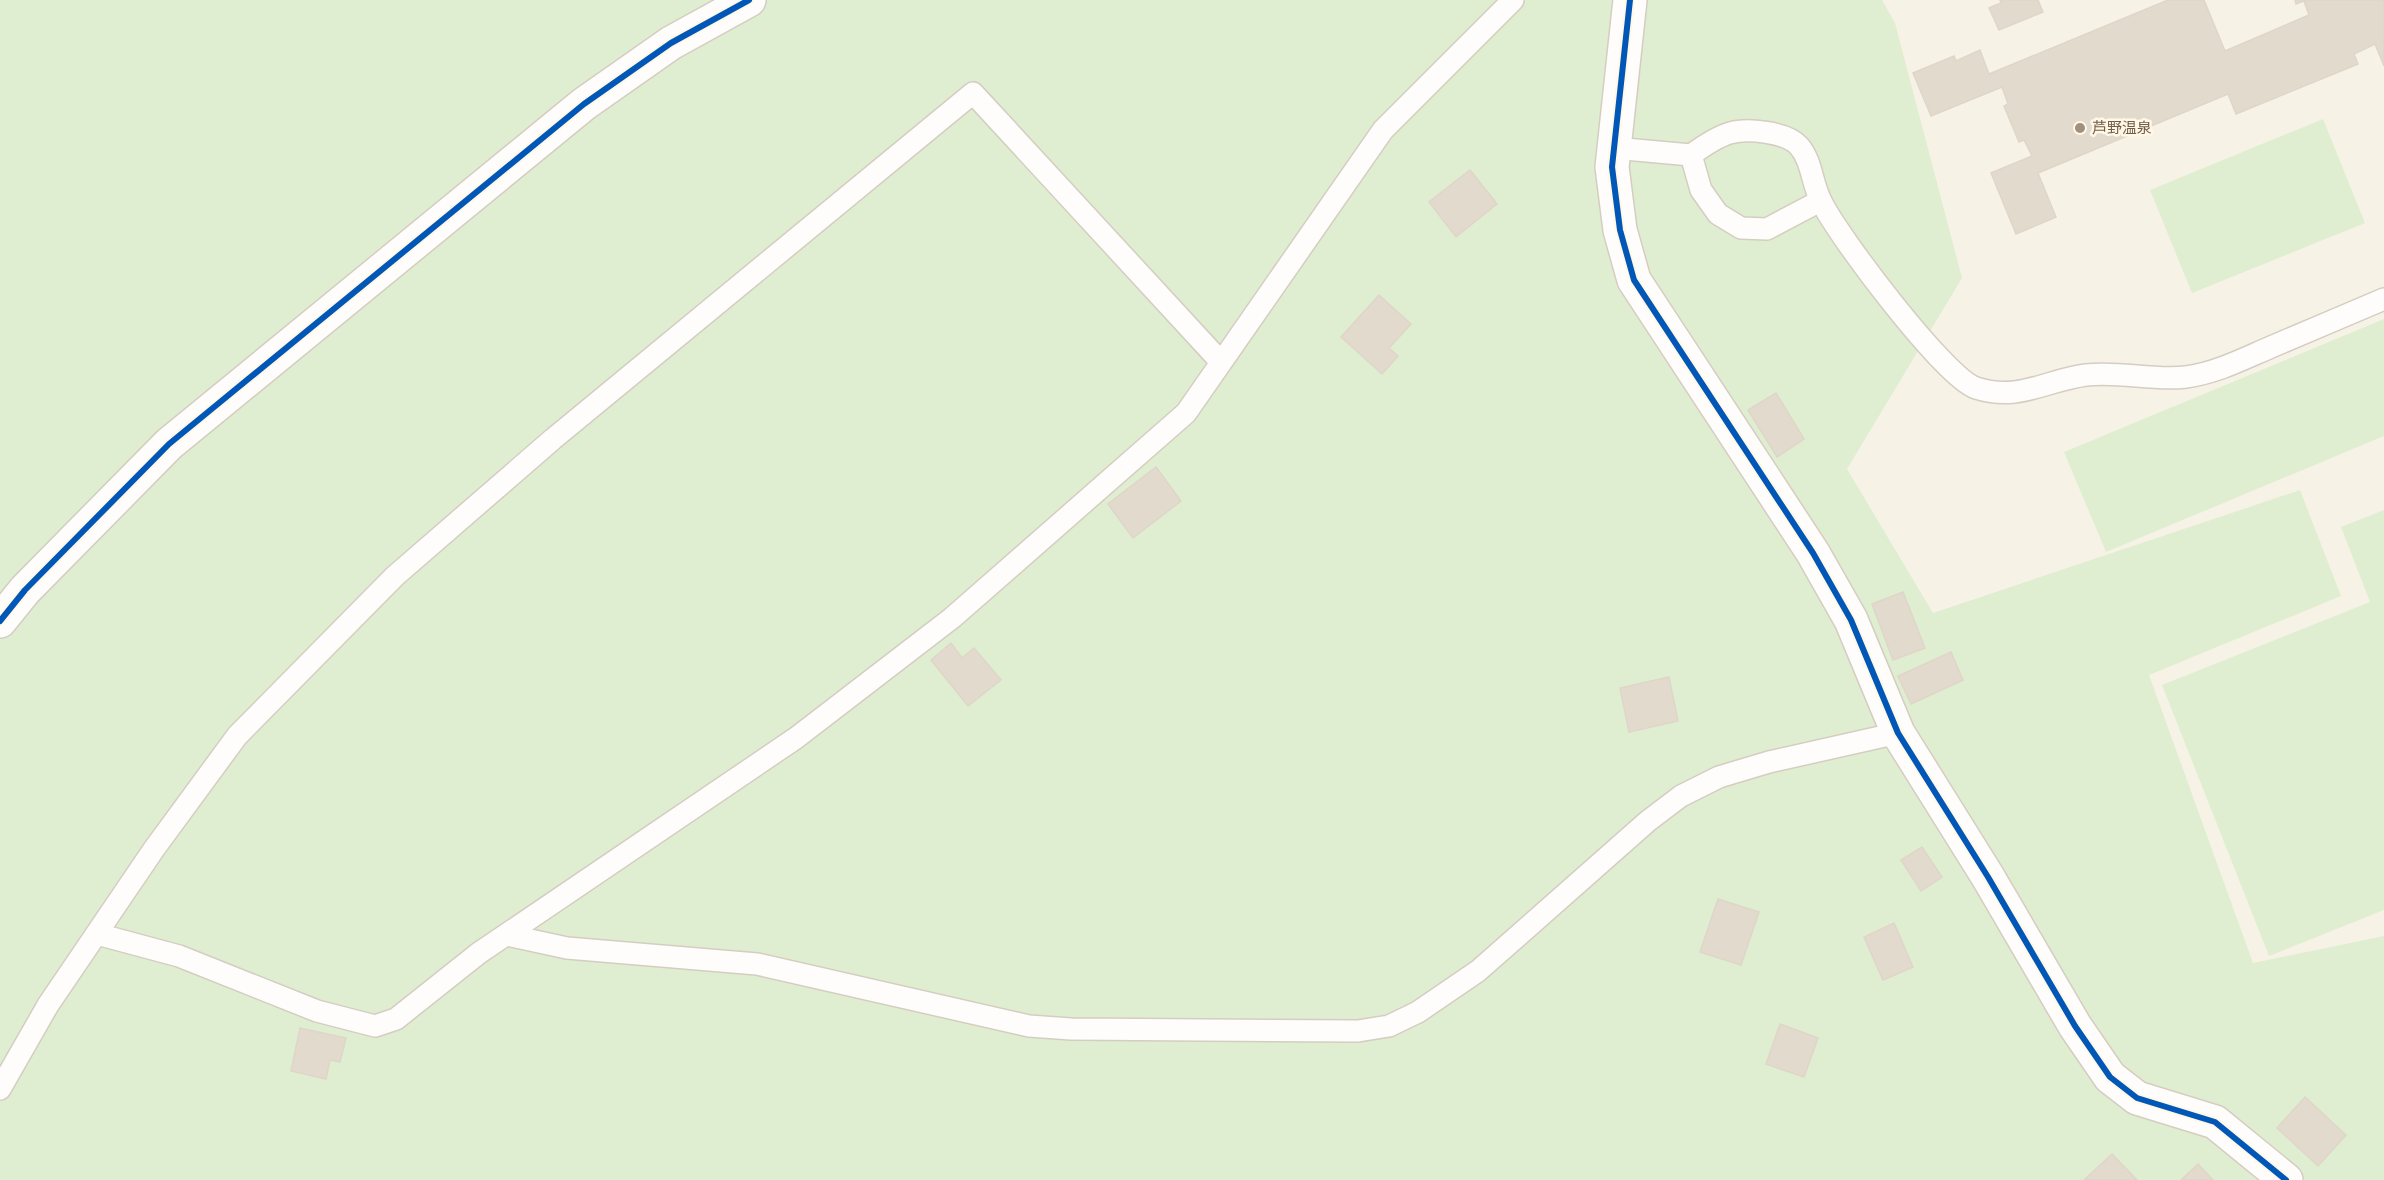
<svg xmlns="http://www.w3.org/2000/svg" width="2384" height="1180" font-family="'Public Sans','Noto Sans JP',sans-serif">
	<rect width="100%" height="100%" fill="#f7f2e6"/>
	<!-- green -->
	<g fill="#dfeed0">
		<polygon points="0,0 1882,0 1895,23 1962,278 1847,469 1933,613 2300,490 2341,596 2149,675 2253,963 2384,936 2384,1180 0,1180"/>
		<polygon points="2323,119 2365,223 2192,293 2150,190"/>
		<polygon points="2384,319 2384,436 2106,552 2064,452"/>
		<polygon points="2384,510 2384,910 2269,956 2162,685 2370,602 2341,527"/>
	</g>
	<!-- building -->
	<g fill="#e3dace" stroke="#dfd5c9" stroke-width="1.5">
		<polygon points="2000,0 2038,0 2043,12 1999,30 1989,8 2001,3"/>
		<polygon points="2168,0 2204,0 2225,51 2309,15 2304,1 2296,4 2295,0 2384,0 2384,66 2375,44 2354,54 2358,64 2236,114 2228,94 2038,173 2056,217 2016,234 1991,173 2032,156 2024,140 2019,142 2004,106 2008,104 2002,87 1931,116 1913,73 1954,56 1956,61 1980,50 1989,74"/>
		<polygon points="1470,170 1497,204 1456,237 1429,202"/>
		<polygon points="1379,295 1411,324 1389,348 1398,356 1382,374 1341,337"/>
		<polygon points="1776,393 1804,439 1777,457 1748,410"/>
		<polygon points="1156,467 1181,501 1133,538 1108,504"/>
		<polygon points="1903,592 1925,648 1893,660 1872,604"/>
		<polygon points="951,643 962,658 974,648 1001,680 968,706 931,660"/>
		<polygon points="1951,652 1963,680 1911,704 1898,676"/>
		<polygon points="1669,677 1678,721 1629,732 1620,688"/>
		<polygon points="1922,847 1942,877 1921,891 1901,860"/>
		<polygon points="1718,899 1759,912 1741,965 1700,952"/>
		<polygon points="1894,923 1913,967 1883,980 1864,937"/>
		<polygon points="1780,1024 1818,1038 1804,1077 1766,1064"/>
		<polygon points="300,1028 346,1038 340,1062 330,1060 326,1079 291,1071"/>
		<polygon points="2305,1097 2346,1135 2318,1166 2277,1128"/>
		<polygon points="2112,1154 2137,1180 2084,1180"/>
		<polygon points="2198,1164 2213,1180 2181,1180"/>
	</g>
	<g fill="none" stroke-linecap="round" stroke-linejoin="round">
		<!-- lane casing -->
		<g stroke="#d5cdc2" stroke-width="24">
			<g id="lane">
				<path d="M1614,148l77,7c11,-8 25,-18 39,-22 17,-5 57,-1 69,13 13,15 13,38 22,55 16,34 124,177 155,187 43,14 70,-8 110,-13 34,-4 67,6 100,2 30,-4 57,-18 85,-30 38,-16 75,-32 113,-48"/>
				<polyline points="1691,155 1701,190 1718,214 1741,228 1767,229 1820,201"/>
				<polyline points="97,934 179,956 317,1011 375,1026 396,1019 479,953 796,738 952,618 1186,413 1383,130 1513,0"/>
				<polyline points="507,935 567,948 757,964 1029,1026 1071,1029 1358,1031 1389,1026 1418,1012 1478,971 1648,821 1681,796 1719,777 1769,762 1898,733"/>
				<polyline points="0,1089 48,1005 154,849 237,736 395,576 553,439 973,93 1220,361"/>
			</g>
		</g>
		<!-- street casing -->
		<g stroke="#d5cdc2" stroke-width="36">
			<g id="street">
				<polyline points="1630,0 1612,167 1620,230 1634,280 1813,553 1851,620 1898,733 1988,877 2075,1026 2110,1077 2137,1098 2215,1122 2286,1180"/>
				<polyline points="0,621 25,590 169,444 584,104 671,43 749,0"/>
			</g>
		</g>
		<!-- lane -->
		<use href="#lane" stroke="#fefdfb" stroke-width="21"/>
		<!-- street -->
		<use href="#street" stroke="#fefdfb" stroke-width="33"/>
		<!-- cycleway casing -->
		<g stroke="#fff8e6" stroke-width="10">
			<g id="cycleway">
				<polyline points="1630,0 1612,167 1620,230 1634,280 1813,553 1851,620 1898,733 1988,877 2075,1026 2110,1077 2137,1098 2215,1122 2286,1180"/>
				<polyline points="0,621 25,590 169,444 584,104 671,43 749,0"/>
			</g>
		</g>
		<!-- cycleway -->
		<use href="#cycleway" stroke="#0057b8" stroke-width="6"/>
	</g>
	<!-- markers -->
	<circle fill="#a1907f" stroke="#fff8e6" stroke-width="2" cx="2080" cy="128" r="6"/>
	<g text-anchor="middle" stroke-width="5" stroke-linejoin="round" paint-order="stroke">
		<!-- poi labels -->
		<g font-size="15" fill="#735c47" stroke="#fff8e6" text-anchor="start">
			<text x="2092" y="133">芦野温泉</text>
		</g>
	</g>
</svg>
